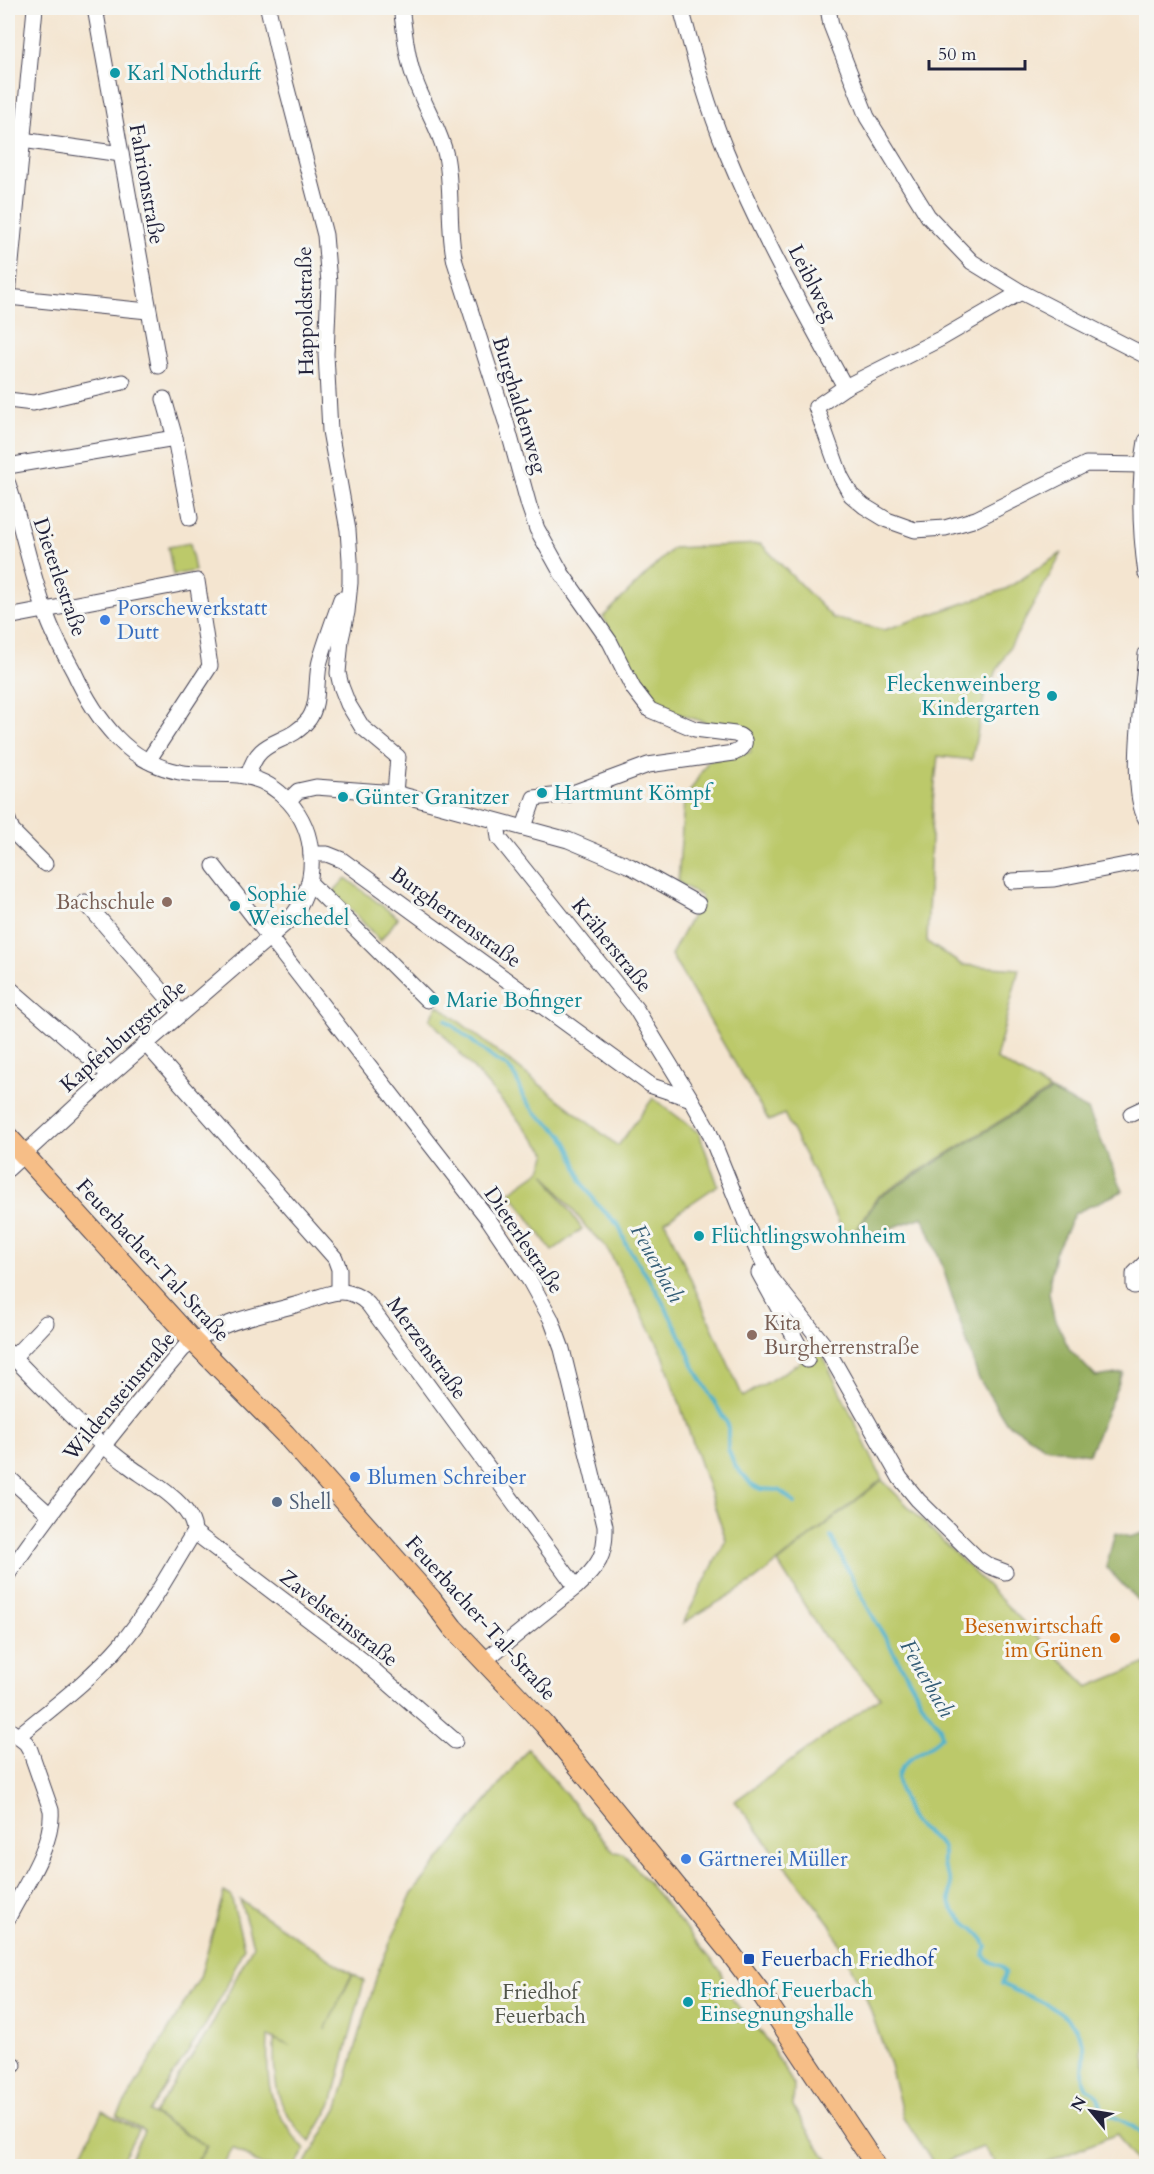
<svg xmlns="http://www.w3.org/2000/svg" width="1154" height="2174" font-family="Cardo,serif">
	<rect width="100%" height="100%" fill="#f6f6f2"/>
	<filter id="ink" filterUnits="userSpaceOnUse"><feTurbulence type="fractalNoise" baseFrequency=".0167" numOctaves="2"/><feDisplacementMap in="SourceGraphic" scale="12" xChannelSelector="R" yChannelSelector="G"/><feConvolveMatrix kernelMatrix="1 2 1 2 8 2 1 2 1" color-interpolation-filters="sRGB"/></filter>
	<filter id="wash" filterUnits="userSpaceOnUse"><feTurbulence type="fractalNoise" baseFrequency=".008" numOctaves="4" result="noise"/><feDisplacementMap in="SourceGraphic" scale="24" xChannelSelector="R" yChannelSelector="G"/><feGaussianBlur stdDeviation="1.35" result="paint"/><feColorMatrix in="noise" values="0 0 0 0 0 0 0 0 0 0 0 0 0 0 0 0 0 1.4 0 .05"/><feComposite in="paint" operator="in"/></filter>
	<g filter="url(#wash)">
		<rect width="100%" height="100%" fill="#f4e5d0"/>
		<!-- green -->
		<g fill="#bcc96b" stroke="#6f7653" stroke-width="1.5">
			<polygon points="190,543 195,571 173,575 168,547"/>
			<polygon points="761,544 833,618 884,630 1006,589 1062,553 985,692 972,760 938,756 932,811 927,942 962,965 1019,969 996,1059 1050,1090 877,1197 849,1242 784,1114 769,1121 671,955 702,897 678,882 684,801 708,761 751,752 746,735 653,706 603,617 673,548"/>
			<polygon points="346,878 398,918 380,941 334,891"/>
			<polygon points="438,1005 618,1146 653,1098 699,1133 718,1185 665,1221 743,1397 820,1350 882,1479 754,1581 683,1623 726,1540 662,1352 607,1248 586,1227 544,1173 582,1229 552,1251 510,1192 541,1170 547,1153 430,1019"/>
			<polygon points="882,1480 1088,1687 1146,1663 1146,2166 1138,2166 1117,2134 1039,2166 998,2166 983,2147 935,2166 903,2117 890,2065 866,1998 830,1924 735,1801 880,1697 824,1636 778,1563"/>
			<polygon points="528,1749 614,1852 623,1853 721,1971 725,1991 766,2038 794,2085 793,2107 831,2166 304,2166 338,2108 379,1968 412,1894"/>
			<polygon points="224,1892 231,1896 244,1947 226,1988 203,2029 149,2112 206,2146 194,2166 126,2166 144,2131 117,2116 200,1977"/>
			<path d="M240,1900l112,74 -27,56 28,-56 11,7 -32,123 -22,38c-35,-34 -36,-56 -36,-103l16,7 -22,-10c-2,54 1,71 37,114l-10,16h-33l-29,-18 -11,18h-27l12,-20 -53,-32 54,-82 45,-87z"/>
			<polygon points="102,2111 138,2130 119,2166 76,2166"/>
		</g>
		<!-- forest -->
		<g fill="#95ad5f" stroke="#5c684d" stroke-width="1.5">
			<polygon points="1051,1091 1088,1110 1123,1191 1075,1213 1055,1253 1050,1280 1049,1293 1054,1318 1070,1350 1096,1377 1123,1373 1089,1454 1045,1447 1006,1422 978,1377 941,1262 923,1217 850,1242 878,1198"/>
			<polygon points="1146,1532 1146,1617 1141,1604 1106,1567 1115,1533 1130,1537"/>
		</g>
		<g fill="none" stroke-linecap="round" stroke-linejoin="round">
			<!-- stream -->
			<g stroke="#4db2cc" stroke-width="4">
				<polyline points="446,1020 494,1059 508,1067 516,1078 523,1097 535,1112 563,1135 572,1152 582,1182 596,1203 619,1226 627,1246 655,1288 684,1342 694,1367 728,1425 728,1449 735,1466 750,1483 760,1489 779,1490 795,1503"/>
				<path d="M831,1537l36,69 59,103 14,18 2,9c-13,15 -36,19 -44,39 -3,5 11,42 15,47 8,9 22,15 28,24 4,6 1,13 2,19 1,6 6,11 7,16 2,8 -2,17 1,24 6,17 29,23 36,41l-4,9 8,7 10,4 4,6 -3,12c31,17 68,21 81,59 5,15 -5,28 4,46 11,4 13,10 15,22 18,10 31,11 44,29"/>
			</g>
		</g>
	</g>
	<g filter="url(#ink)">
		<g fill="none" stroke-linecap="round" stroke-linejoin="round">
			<!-- minor casing -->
			<g stroke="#423f51" stroke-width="17">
				<g id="minor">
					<polyline points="95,8 159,366"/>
					<polyline points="268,8 281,66 325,235 329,283 326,354 330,431 348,530 350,560 350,583 347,612 341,639 338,673 341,686 348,704 362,727 398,757 395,793"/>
					<path d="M401,8c4,24 5,49 14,72 9,26 25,49 31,76 7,35 1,71 9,106l51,160 23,84 8,23 25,45 48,68 23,46 17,22 45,19 40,5c14,4 11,14 -1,19l-86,12 -78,29 -36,4 -10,29"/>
					<path d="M681,8c13,48 26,97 45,143 33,81 77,159 119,236l95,-48 81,-47"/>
					<polyline points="828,8 831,25 867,117 928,216 972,262 1021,292 1146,356"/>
					<polyline points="8,138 121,154"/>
					<polyline points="8,295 35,8"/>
					<polyline points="8,297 148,311"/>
					<polyline points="845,387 816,407 841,477 851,495 864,506 887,520 915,530 945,528 976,519 1086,464 1142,465"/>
					<polyline points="164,399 175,438 190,518"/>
					<polyline points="8,400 33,403 123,382"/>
					<path d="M1146,441c-8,44 -6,89 0,133"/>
					<polyline points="8,466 175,438"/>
					<path d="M8,484c15,44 23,92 40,135 7,19 17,36 26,53 11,24 24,46 42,65 17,18 39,30 63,35 19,4 39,1 59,3 41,5 71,40 73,80 2,24 -7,50 -24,67l-177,153 -102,94"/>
					<polyline points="8,617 197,581 210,666 148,761"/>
					<path d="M1146,654c-3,39 -18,134 0,165"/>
					<path d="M248,777c10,-43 39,-29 61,-58 11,-16 6,-40 11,-58 6,-21 14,-42 21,-62"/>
					<polyline points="289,800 298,791 316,787 395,793 568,840 630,866 698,904"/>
					<polyline points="8,820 12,831 45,864"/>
					<polyline points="497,822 499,838 636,1009 691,1099"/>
					<polyline points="311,854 327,854 342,860 652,1086 691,1099 708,1129 756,1248 771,1278 825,1346 900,1478 918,1500 977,1558 989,1566 1005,1572"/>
					<path d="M214,866l275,354 41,61 21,38 11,30 43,177c1,30 -7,41 -29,61l-92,74"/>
					<polyline points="1012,881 1054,879 1146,861"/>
					<polyline points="309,882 427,1000"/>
					<polyline points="85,902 180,1012"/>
					<polyline points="8,987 110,1075"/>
					<polyline points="145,1043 335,1258 339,1269 339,1292"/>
					<polyline points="1131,1114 1146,1107"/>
					<polyline points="759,1273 807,1360"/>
					<polyline points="1134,1286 1134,1274 1146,1262"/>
					<path d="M8,1352c40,40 78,83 124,116 20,14 62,38 62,64 -23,37 -44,77 -73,112 -30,35 -68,63 -103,92"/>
					<polyline points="8,1363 46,1323"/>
					<polyline points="8,1477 49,1514"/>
					<polyline points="194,1532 362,1660 455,1741"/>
					<path d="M8,1574c54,-79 113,-152 175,-225 32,-27 76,-34 116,-45 12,-4 27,-11 40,-12 11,-1 22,5 29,12l208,283"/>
					<path d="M8,1729l18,14 4,7 21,60c3,35 -28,78 -43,108"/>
					<polyline points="8,2066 14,2065"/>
				</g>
			</g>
			<!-- major casing -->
			<g stroke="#423f51" stroke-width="22">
				<polyline id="major" points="8,1137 193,1341 285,1434 431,1599 453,1628 544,1724 728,1950 763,1996 876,2166"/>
			</g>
			<!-- minor -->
			<use href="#minor" stroke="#fff" stroke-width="15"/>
			<!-- major -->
			<use href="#major" stroke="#f6be87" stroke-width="20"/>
		</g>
	</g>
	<!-- markers -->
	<g fill="#0f9aa8" stroke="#f6f6f2" stroke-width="2">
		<circle cx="115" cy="73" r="6"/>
		<circle cx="1052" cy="696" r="6"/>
		<circle cx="542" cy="793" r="6"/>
		<circle cx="343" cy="797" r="6"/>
		<circle cx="235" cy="906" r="6"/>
		<circle cx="434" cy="1000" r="6"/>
		<circle cx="699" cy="1236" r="6"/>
		<circle cx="688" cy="2002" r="6"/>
	</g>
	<g fill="#3f7fe0" stroke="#f6f6f2" stroke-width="2">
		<circle cx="105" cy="620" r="6"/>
		<circle cx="355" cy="1477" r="6"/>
		<circle cx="686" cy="1859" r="6"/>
	</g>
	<g fill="#8d6e63" stroke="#f6f6f2" stroke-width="2">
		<circle cx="167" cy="902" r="6"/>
		<circle cx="752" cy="1335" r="6"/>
	</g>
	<circle fill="#5c6f8a" stroke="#f6f6f2" stroke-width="2" cx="277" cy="1502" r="6"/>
	<circle fill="#e8710a" stroke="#f6f6f2" stroke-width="2" cx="1115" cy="1638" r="6"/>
	<rect fill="#1a4fb4" stroke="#f6f6f2" stroke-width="2" x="743" y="1953" width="12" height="12" rx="3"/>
	<g text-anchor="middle" stroke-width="6" stroke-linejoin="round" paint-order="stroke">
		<!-- culture labels -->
		<g font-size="21" fill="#0d838f" stroke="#f6f6f2" text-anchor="start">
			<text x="127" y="80">Karl Nothdurft</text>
			<text x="1040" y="691" text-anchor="end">Fleckenweinberg<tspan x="1040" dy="24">Kindergarten</tspan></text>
			<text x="554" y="800">Hartmunt Kömpf</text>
			<text x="355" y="804">Günter Granitzer</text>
			<text x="247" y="901">Sophie<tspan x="247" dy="24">Weischedel</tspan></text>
			<text x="446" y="1007">Marie Bofinger</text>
			<text x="711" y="1243">Flüchtlingswohnheim</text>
			<text x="700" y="1997">Friedhof Feuerbach<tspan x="700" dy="24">Einsegnungshalle</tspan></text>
		</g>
		<!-- street labels -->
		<g font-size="21" fill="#22223b" stroke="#f6f6f2">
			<text transform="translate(147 184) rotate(80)" y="7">Fahrionstraße</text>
			<text transform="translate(813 283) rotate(63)" y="7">Leiblweg</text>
			<text transform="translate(305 311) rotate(-91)" y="7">Happoldstraße</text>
			<text transform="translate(520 405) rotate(73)" y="7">Burghaldenweg</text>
			<text transform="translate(60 577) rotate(71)" y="7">Dieterlestraße</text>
			<text transform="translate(456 917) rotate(36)" y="7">Burgherrenstraße</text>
			<text transform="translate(612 945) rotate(51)" y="7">Kräherstraße</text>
			<text transform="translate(123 1036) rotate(-41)" y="7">Kapfenburgstraße</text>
			<text transform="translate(524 1240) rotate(56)" y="7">Dieterlestraße</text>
			<text transform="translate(153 1260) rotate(47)" y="7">Feuerbacher-Tal-Straße</text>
			<text transform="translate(427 1348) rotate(54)" y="7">Merzenstraße</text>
			<text transform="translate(119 1396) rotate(-50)" y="7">Wildensteinstraße</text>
			<text transform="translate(339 1618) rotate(38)" y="7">Zavelsteinstraße</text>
			<text transform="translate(481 1618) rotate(48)" y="7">Feuerbacher-Tal-Straße</text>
		</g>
		<!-- shop labels -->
		<g font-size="21" fill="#366cbe" stroke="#f6f6f2" text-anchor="start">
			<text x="117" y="615">Porschewerkstatt<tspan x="117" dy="24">Dutt</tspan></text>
			<text x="367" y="1484">Blumen Schreiber</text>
			<text x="698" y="1866">Gärtnerei Müller</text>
		</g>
		<!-- education labels -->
		<g font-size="21" fill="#785e54" stroke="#f6f6f2" text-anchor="end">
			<text x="155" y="909">Bachschule</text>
			<text x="764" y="1330" text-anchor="start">Kita<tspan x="764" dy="24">Burgherrenstraße</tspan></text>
		</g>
		<!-- service labels -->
		<g font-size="21" fill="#4e5e75" stroke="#f6f6f2" text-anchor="start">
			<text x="289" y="1509">Shell</text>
		</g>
		<!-- food labels -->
		<g font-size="21" fill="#c56008" stroke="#f6f6f2" text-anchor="end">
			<text x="1103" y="1633">Besenwirtschaft<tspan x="1103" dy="24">im Grünen</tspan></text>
		</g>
		<!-- transit labels -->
		<g font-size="21" fill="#164399" stroke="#f6f6f2" text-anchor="start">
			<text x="761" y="1966">Feuerbach Friedhof</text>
		</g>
		<!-- park labels -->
		<g font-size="21" fill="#505449" stroke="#f6f6f2">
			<text x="540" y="1999">Friedhof<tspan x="540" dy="24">Feuerbach</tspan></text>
		</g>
		<!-- water labels -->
		<g font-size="22" font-style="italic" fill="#335c75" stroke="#f6f6f2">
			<text transform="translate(658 1263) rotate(61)" y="8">Feuerbach</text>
			<text transform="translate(928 1678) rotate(60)" y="8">Feuerbach</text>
		</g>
	</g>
	<!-- margin -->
	<rect width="1154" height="2174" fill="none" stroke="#f6f6f2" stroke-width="30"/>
	<!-- north arrow -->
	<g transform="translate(1091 2111) rotate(300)" stroke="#f6f6f2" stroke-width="4.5" paint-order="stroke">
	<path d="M0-4.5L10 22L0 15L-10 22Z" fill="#22223b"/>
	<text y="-9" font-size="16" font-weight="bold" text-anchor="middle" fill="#22223b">N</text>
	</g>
	<!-- scale -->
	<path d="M929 60v9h96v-9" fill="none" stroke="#22223b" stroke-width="3"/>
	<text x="938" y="60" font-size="18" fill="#22223b" stroke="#f6f6f2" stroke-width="4.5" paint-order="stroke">50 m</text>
</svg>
